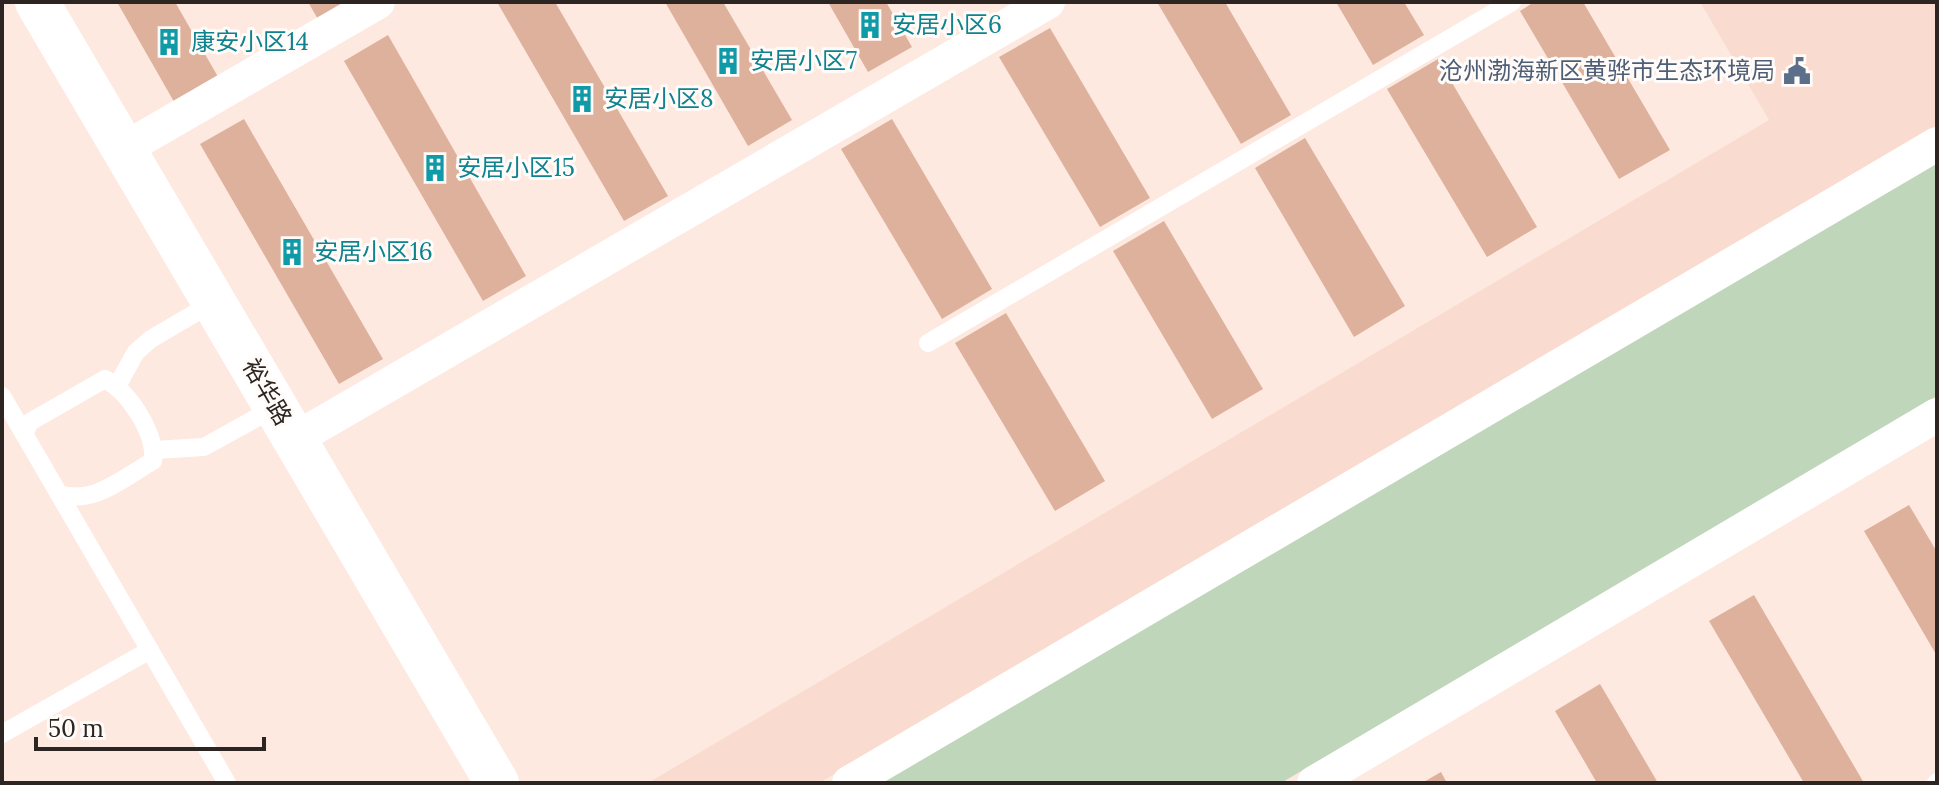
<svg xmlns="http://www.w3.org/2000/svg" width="1939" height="785" font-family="Lora,'Noto Sans SC',serif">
	<rect width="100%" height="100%" fill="#fee9e0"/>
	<!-- built -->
	<polygon fill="#f9dccf" points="1700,2 1937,2 1937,128 819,783 648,783 1769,120"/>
	<!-- green -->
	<polygon fill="#bfd6bb" points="1937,154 1937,396 1281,783 876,783"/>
	<!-- building -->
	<g fill="#deb19c">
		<polygon points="117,2 175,2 221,82 177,107"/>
		<polygon points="308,2 352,2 319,21"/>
		<polygon points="497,2 555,2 668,196 624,221"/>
		<polygon points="665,2 723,2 792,120 748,146"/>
		<polygon points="828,2 886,2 912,47 868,72"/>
		<polygon points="1157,2 1225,2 1291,115 1241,144"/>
		<polygon points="1336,2 1404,2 1424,35 1373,65"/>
		<polygon points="1534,2 1583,2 1670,150 1619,179 1520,11"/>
		<polygon points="1050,28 1150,198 1100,227 999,57"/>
		<polygon points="388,35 526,276 483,301 344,61"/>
		<polygon points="1438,59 1537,227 1487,257 1387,89"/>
		<polygon points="244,119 383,359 339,384 200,144"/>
		<polygon points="892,119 992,289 942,319 841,149"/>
		<polygon points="1305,138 1405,306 1354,337 1255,168"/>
		<polygon points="1164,221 1263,389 1212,419 1113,251"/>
		<polygon points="1006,313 1105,481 1055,511 955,343"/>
		<polygon points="1909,505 1937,552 1937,656 1864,531"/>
		<polygon points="1754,595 1864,783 1804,783 1709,621"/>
		<polygon points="1600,684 1658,783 1597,783 1555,711"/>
		<polygon points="1441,772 1447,783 1422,783"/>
	</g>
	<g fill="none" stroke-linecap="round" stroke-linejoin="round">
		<!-- service -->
		<g stroke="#fff" stroke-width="18">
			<polyline points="928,343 1512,2"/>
			<polyline points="117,386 136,352 151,339 214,302"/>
			<polyline points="2,396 227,783"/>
			<path d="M24,434l6,-12 75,-43c24,13 51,54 48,82 -30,17 -59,44 -94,33"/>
			<polyline points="154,450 204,447 276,407"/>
			<polyline points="2,734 150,650"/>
			<polyline points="1936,783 1937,782"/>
		</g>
		<!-- minor -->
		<g stroke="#fff" stroke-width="34">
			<polyline points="124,149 378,2"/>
			<polyline points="295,439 1048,2"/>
			<polyline points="849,783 1937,144"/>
			<polyline points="1314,783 1937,415"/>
		</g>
		<!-- tertiary -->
		<polyline stroke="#fff" stroke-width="44" points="37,2 497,783"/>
	</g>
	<!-- icons -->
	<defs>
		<g id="building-bare" transform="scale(2.16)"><path d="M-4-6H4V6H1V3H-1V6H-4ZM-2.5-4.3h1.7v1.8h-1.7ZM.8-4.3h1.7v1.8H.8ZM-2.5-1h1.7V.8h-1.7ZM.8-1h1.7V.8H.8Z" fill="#0f9aa8" stroke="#fffbf9" stroke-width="2.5" paint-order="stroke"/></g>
		<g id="civic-bare" transform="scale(2.16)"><path d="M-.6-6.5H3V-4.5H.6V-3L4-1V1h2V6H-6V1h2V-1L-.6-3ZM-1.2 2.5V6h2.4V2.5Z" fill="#5c6f8a" stroke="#fffbf9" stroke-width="2.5" paint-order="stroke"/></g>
	</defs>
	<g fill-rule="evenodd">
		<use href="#building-bare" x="870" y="25"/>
		<use href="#building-bare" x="169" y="42"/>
		<use href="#building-bare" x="728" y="61"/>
		<use href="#civic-bare" x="1797" y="71"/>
		<use href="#building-bare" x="582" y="99"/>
		<use href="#building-bare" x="435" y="168"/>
		<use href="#building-bare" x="292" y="252"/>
	</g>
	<g text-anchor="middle" stroke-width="6" stroke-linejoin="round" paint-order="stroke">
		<!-- culture labels -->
		<g font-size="24" fill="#0d838f" stroke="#fffbf9" text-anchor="start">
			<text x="892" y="33">安居小区6</text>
			<text x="191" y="50">康安小区14</text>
			<text x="750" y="69">安居小区7</text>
			<text x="604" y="107">安居小区8</text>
			<text x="457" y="176">安居小区15</text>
			<text x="314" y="260">安居小区16</text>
		</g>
		<!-- service labels -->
		<g font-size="24" fill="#4e5e75" stroke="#fffbf9" text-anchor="end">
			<text x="1775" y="79">沧州渤海新区黄骅市生态环境局</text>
		</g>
		<!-- street labels -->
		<g font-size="24" fill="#2c2521" stroke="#fffbf9">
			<text transform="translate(267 392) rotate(60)" y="8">裕华路</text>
		</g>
	</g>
	<!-- border -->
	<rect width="1939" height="785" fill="none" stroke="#2c2521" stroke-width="8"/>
	<!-- scale -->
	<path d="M36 737v12h228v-12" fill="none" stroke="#2c2521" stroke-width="4"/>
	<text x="48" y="737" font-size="24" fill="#2c2521" stroke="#fffbf9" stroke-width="6" paint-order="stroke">50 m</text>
</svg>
